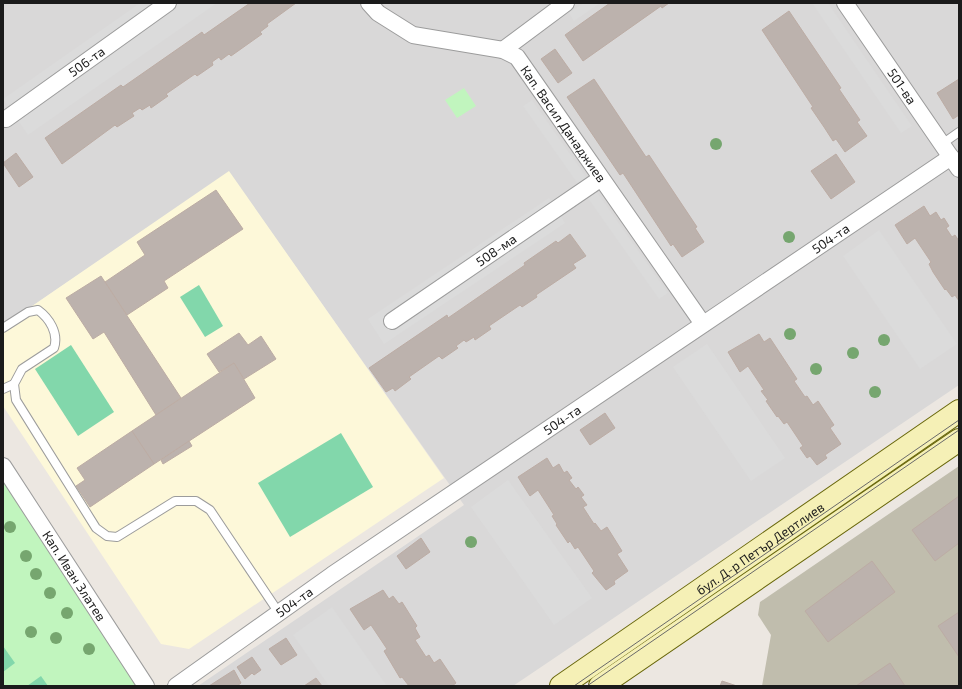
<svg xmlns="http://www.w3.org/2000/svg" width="962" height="689" font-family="'Exo 2',sans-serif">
	<rect width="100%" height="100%" fill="#ece7e1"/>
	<!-- residential -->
	<polygon fill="#d9d8d8" points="3,3 959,3 959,385 513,686 198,686 464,505 229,172 3,326"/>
	<!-- education -->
	<polygon fill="#fdf8d9" points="229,171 444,478 189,649 161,644 3,406 3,326"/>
	<!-- construction -->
	<polygon fill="#c0bdad" points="959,466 959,686 762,686 771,635 758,615 760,602"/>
	<!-- park -->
	<g fill="#c1f5be">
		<polygon points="464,88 476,106 457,118 445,100"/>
		<polygon points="3,466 146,686 3,686"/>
	</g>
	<!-- pitch -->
	<g fill="#82d7ab">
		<polygon points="199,285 223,326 205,337 180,297"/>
		<polygon points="71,345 114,412 78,436 35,369"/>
		<polygon points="341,433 373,487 290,537 258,483"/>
		<polygon points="3,646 15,663 3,672"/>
		<polygon points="41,676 48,686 27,686"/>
	</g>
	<!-- parking -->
	<g fill="#dbdbdb">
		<polygon points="140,3 217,3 28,135 3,99"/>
		<polygon points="584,3 600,3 574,21 569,13"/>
		<polygon points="812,3 828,3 912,126 901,133"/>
		<polygon points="532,100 668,293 659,299 523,106"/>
		<polygon points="549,198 565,223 384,344 368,319"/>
		<polygon points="879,230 957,344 920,369 843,256"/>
		<polygon points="707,344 785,458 751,481 673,367"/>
		<polygon points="508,480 592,598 554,625 471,507"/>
		<polygon points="332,607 387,686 329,686 293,635"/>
	</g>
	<!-- building -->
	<g fill="#bcb2ad" stroke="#bcaca4">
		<polygon points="250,3 296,3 267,24 268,26 260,32 262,34 231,56 229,54 221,60 219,57 212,62 213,65 197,76 195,74 166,94 168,96 151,108 150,105 142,110 140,108 132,113 134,116 117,127 115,125 62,164 45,138 121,85 123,87 202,32 204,35"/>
		<polygon points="610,3 669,3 662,8 661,6 583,61 565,35"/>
		<polygon points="789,11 841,88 839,89 860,120 857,122 867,136 845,152 836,139 833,141 824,127 811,108 813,107 762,30"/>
		<polygon points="555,49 572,73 558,83 541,59"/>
		<polygon points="594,79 646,157 649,155 697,227 695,228 704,242 682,257 673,244 671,246 623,173 620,175 567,97"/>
		<polygon points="959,79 959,115 953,119 937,93"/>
		<polygon points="16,153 33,177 19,187 3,163"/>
		<polygon points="836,154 855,182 831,199 811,171"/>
		<polygon points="216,190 243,229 164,281 168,288 127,315 105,282 145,255 137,242"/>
		<polygon points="924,206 930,216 936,212 941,220 944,218 949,226 946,228 952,237 955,235 959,241 959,301 955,295 952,297 946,289 945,290 933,272 929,264 931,262 915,238 907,244 895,225"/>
		<polygon points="570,234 586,256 573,264 576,268 536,295 537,297 522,307 520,305 489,326 491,329 475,340 474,337 466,342 464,340 456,346 458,348 442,359 439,356 409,377 411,379 395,391 393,388 386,392 369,368 447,315 448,318 525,265 524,263 556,241 558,243"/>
		<polygon points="101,276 181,398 156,415 104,332 93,339 66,298"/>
		<polygon points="239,333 248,345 261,336 276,359 244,379 234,363 219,372 207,354"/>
		<polygon points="759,334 764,342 770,338 797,379 794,381 805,397 807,396 813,405 818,401 834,425 830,428 841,444 825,455 827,458 817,465 810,456 807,458 800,448 803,446 787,422 784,424 778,416 777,417 766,401 768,400 761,391 764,390 748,366 740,372 728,352"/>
		<polygon points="234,363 255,398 154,464 132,431"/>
		<polygon points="605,413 615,428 590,445 580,430"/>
		<polygon points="132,431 154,464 90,507 76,486 85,480 77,468"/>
		<polygon points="189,441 192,446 163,464 161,460"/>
		<polygon points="547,458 553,468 559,464 564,473 567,471 572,478 569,480 576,489 578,487 584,495 581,497 587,505 583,507 594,524 595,523 601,531 607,527 622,551 617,554 628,571 614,581 615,584 606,590 592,573 594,571 578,547 575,549 570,541 568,543 556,525 557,524 552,516 554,515 538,490 530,496 518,477"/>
		<polygon points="959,496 959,543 935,561 912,530"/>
		<polygon points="421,538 430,552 406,569 397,556"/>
		<polygon points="872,561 895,592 828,642 805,611"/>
		<polygon points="383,590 389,599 393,596 399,604 402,602 417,626 415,628 420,637 415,640 426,657 429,655 434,663 440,659 456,683 452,686 409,686 402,677 400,678 384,651 387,649 371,625 364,630 350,609"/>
		<polygon points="959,612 959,657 938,626"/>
		<polygon points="286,638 297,655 281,665 269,649"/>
		<polygon points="252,657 261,670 254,675 252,673 245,679 237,667"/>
		<polygon points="890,663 905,686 856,686"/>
		<polygon points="234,670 241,683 237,686 209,686"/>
		<polygon points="316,678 322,686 304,686"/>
		<polygon points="722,681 737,686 720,686"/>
	</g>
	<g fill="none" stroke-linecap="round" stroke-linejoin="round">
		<!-- service casing -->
		<g stroke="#9c9c9c" stroke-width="10">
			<g id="service">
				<polyline points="942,144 959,132"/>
				<path d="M3,328l25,-16 10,-2c11,8 21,23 16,38l-32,21 -8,15 2,16 80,128 11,8 10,1 58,-36h21l14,9 69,103"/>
				<polyline points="3,389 14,384"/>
			</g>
		</g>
		<!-- minor casing -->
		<g stroke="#9c9c9c" stroke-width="18">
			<g id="minor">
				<path id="s1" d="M369,3l9,10 35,22 90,15 14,7 186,267"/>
				<path id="s2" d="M845,3l114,166"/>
				<polyline points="503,50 566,3"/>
				<path id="s3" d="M6,119l162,-116"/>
				<path id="s4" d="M392,321l208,-142"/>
				<path id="s5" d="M3,466l143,220"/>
				<path id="s6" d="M176,686l156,-111 619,-418"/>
			</g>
		</g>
		<!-- secondary casing -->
		<g stroke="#69670b" stroke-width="24">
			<g id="secondary">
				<path id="s7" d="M561,686l398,-275"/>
				<polyline points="600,686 959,440"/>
			</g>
		</g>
		<!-- service -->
		<use href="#service" stroke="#fff" stroke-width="8"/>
		<!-- minor -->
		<use href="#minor" stroke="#fff" stroke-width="16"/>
		<!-- secondary -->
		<use href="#secondary" stroke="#f5f0b6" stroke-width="22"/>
		<!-- tram -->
		<g stroke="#696969" stroke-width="1">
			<polyline points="574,686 959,420"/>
			<polyline points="587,686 959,430"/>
		</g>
	</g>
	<!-- trees -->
	<g fill="#76a66f">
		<circle cx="716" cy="144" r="6"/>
		<circle cx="789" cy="237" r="6"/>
		<circle cx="790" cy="334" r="6"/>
		<circle cx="884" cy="340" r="6"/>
		<circle cx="853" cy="353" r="6"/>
		<circle cx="816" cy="369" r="6"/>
		<circle cx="875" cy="392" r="6"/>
		<circle cx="10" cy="527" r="6"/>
		<circle cx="471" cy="542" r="6"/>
		<circle cx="26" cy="556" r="6"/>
		<circle cx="36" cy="574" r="6"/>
		<circle cx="50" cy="593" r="6"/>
		<circle cx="67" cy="613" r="6"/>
		<circle cx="31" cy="632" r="6"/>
		<circle cx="56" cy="638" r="6"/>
		<circle cx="89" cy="649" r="6"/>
	</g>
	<g text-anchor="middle" stroke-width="3" stroke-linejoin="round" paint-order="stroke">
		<!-- street labels -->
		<g font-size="13" fill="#1b1b1b" stroke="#fff">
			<text dy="5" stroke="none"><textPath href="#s3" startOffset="99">506-та</textPath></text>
			<text dy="5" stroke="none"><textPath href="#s2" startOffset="101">501-ва</textPath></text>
			<text dy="5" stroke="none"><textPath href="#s1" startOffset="243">Кап. Васил Данаджиев</textPath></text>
			<text dy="5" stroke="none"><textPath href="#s6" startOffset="793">504-та</textPath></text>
			<text dy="5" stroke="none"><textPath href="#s4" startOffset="126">508-ма</textPath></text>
			<text dy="5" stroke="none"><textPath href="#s6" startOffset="469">504-та</textPath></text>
			<text dy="5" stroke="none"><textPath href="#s7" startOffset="242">бул. Д-р Петър Дертлиев</textPath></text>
			<text dy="5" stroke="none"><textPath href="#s5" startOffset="131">Кап. Иван Златев</textPath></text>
			<text dy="5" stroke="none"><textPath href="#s6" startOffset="145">504-та</textPath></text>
		</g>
	</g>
	<!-- border -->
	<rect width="962" height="689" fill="none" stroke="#1b1b1b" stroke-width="8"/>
</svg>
